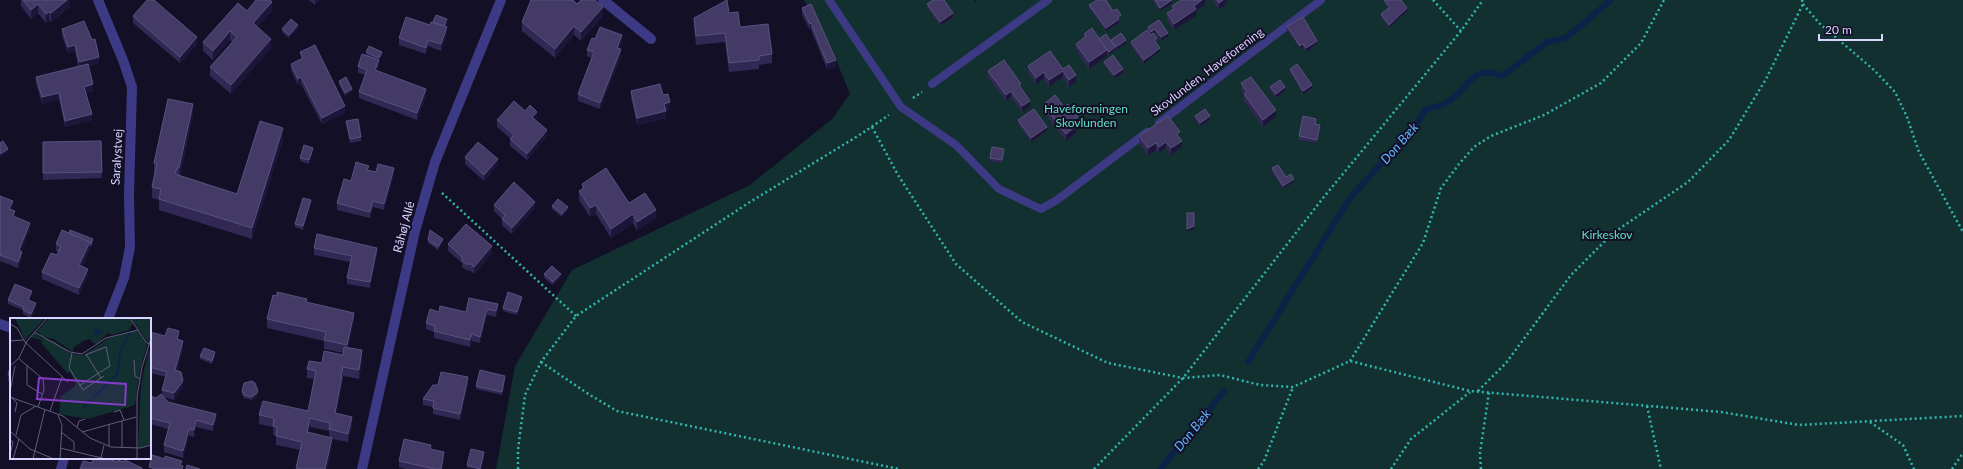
<svg xmlns="http://www.w3.org/2000/svg" width="1963" height="469" font-family="Lato,sans-serif">
	<rect width="100%" height="100%" fill="#130f26"/>
	<!-- green -->
	<polygon fill="#12302f" points="804,0 1963,0 1963,469 496,469 515,366 572,270 750,185 832,119 850,94 829,43"/>
	<g fill="none" stroke-linecap="round" stroke-linejoin="round">
		<!-- stream -->
		<g stroke="#0c2248" stroke-width="6">
			<path d="M1248,362l102,-164 66,-73 9,-15c8,-3 20,-5 26,-10 18,-15 24,-36 51,-24l45,-34 19,-4 45,-38"/>
			<polyline points="1160,469 1224,391"/>
		</g>
		<!-- path -->
		<g stroke="#2fb8b0" stroke-width="2.5" stroke-dasharray="2 3" stroke-linecap="butt">
			<polyline points="1433,0 1461,31"/>
			<polyline points="1803,4 1819,23 1874,70 1895,92 1907,117 1919,152 1963,232"/>
			<polyline points="913,98 922,92"/>
			<polyline points="872,127 898,175 956,264 1022,322 1108,363 1183,378 1220,375 1260,385 1293,387 1350,361 1470,391 1721,412 1799,425 1963,416"/>
			<polyline points="442,193 576,316"/>
			<polyline points="1350,361 1423,243 1441,188 1459,164 1474,147 1491,136 1544,115 1601,83 1641,43 1664,0"/>
			<polyline points="541,362 590,395 617,411 899,469"/>
			<polyline points="1478,391 1506,363 1571,275 1613,233 1688,182 1729,140 1766,79 1803,4 1802,0"/>
			<polyline points="1647,406 1661,469"/>
			<polyline points="1870,422 1903,445 1914,469"/>
			<polyline points="518,469 518,450 525,395 541,362 576,316 750,202 861,134 889,115"/>
			<polyline points="1094,469 1183,378 1323,198 1461,31 1483,0"/>
			<polyline points="1258,469 1264,461 1293,387"/>
			<polyline points="1391,469 1411,439 1470,392"/>
			<polyline points="1481,469 1480,453 1489,392"/>
			<polyline points="1952,469 1963,453"/>
		</g>
		<!-- service -->
		<g stroke="#3d3a85" stroke-width="8">
			<polyline points="829,0 901,107 956,145 999,189 1041,209 1057,200 1147,132"/>
			<polyline points="932,84 1048,0"/>
			<polyline points="1159,123 1321,0"/>
		</g>
		<!-- minor -->
		<g stroke="#3d3a85" stroke-width="10">
			<polyline points="98,0 123,60 132,87 129,194 130,247 124,278 108,319"/>
			<polyline points="603,0 651,39"/>
			<polyline points="0,324 11,328"/>
			<polyline points="61,469 64,458"/>
			<polyline points="362,469 415,231 435,162 501,0"/>
		</g>
	</g>
	<!-- wall -->
	<g fill="#312854" fill-rule="evenodd">
		<polygon points="21,0 70,0 70,7 51,22 49,20 46,23 38,13 31,19 21,6"/>
		<polygon points="309,0 319,0 315,5"/>
		<polygon points="1153,0 1172,0 1172,4 1160,11"/>
		<polygon points="1181,0 1206,0 1205,0 1205,4 1196,11 1196,16 1174,30 1167,20 1167,13 1172,10 1172,6"/>
		<polygon points="1212,0 1227,0 1227,3 1219,9"/>
		<polygon points="1384,0 1407,11 1389,28 1381,17 1381,14 1388,9 1384,3"/>
		<polygon points="577,4 603,16 581,41 574,35 555,58 522,31 522,22"/>
		<polygon points="927,4 953,17 940,26 927,7"/>
		<polygon points="1089,5 1113,11 1121,18 1119,20 1119,23 1106,31 1089,8"/>
		<polygon points="802,8 836,67 827,69 811,30 810,30 802,15"/>
		<polygon points="247,11 272,11 257,27 271,48 231,94 210,76 210,67 232,42 230,40 213,60 203,51 203,42"/>
		<polygon points="729,13 740,27 772,54 772,63 759,65 759,69 729,72 725,42 696,45 694,27 694,18"/>
		<polygon points="133,16 197,44 180,63 133,23"/>
		<polygon points="1159,20 1168,36 1161,41 1155,32 1154,33 1157,41 1156,42 1160,51 1144,64 1131,46 1131,42 1148,31 1148,27"/>
		<polygon points="433,22 447,23 445,27 447,34 441,51 428,46 426,54 399,45 399,38 430,25"/>
		<polygon points="1287,26 1317,44 1306,52 1303,48 1300,49 1287,30"/>
		<polygon points="298,28 289,38 282,32 282,29"/>
		<polygon points="62,29 99,63 89,66 93,91 85,93 92,120 65,127 59,99 42,104 36,83 36,77 78,66 75,51 68,53 62,36"/>
		<polygon points="1084,34 1111,42 1111,40 1126,44 1116,50 1115,48 1115,50 1109,55 1107,53 1107,56 1089,69 1076,50 1076,44 1084,38"/>
		<polygon points="595,39 622,41 619,49 621,56 600,109 578,101 578,94 592,58 587,56 587,50"/>
		<polygon points="300,52 345,113 322,124 301,84 298,85 291,70 291,64 301,59"/>
		<polygon points="366,52 382,55 379,61 379,67 377,71 426,96 417,120 359,98 359,92 365,75 358,73 358,66 366,56"/>
		<polygon points="1104,62 1123,73 1114,78 1104,65"/>
		<polygon points="1028,66 1063,69 1076,82 1069,87 1063,77 1049,87 1044,79 1036,84 1028,72"/>
		<polygon points="1290,69 1312,88 1303,94 1290,72"/>
		<polygon points="988,71 1021,89 1030,107 1022,112 1011,97 1006,101 988,77"/>
		<polygon points="339,81 352,92 345,96 339,84"/>
		<polygon points="1241,83 1276,117 1263,127 1244,101 1244,94 1241,90"/>
		<polygon points="1270,87 1285,91 1276,98 1270,91"/>
		<polygon points="631,91 663,95 670,109 666,110 666,118 637,125 631,97"/>
		<polygon points="1043,105 1064,107 1078,123 1075,126 1076,133 1066,141 1043,111"/>
		<polygon points="525,111 537,118 535,120 547,136 527,160 510,146 510,139 511,139 497,127 497,120"/>
		<polygon points="193,115 180,176 237,194 283,139 252,239 159,210 159,200 152,198 152,187 155,174 154,174 154,163"/>
		<polygon points="1195,116 1210,120 1200,126 1195,119"/>
		<polygon points="1018,120 1047,131 1031,142 1018,124"/>
		<polygon points="346,121 361,137 361,141 350,143"/>
		<polygon points="1316,122 1315,124 1320,128 1317,143 1299,140 1299,136"/>
		<polygon points="1139,136 1180,138 1182,147 1171,155 1166,148 1159,153 1156,150 1148,155 1139,143"/>
		<polygon points="101,141 102,178 43,180 43,142"/>
		<polygon points="313,151 309,164 300,161 300,158"/>
		<polygon points="1004,152 1002,163 990,161 990,158"/>
		<polygon points="465,157 498,165 484,181 465,164"/>
		<polygon points="1272,168 1286,177 1294,182 1283,189 1272,172"/>
		<polygon points="369,170 376,172 394,175 384,210 373,207 370,218 337,210 337,203 351,181"/>
		<polygon points="582,184 629,203 656,218 637,231 633,223 611,238 596,214 590,217 579,200 579,191 582,189"/>
		<polygon points="0,196 13,208 12,210 15,217 30,229 21,251 22,258 18,268 0,261"/>
		<polygon points="311,203 303,230 295,227 295,224"/>
		<polygon points="494,205 535,208 512,234 502,225 502,219 494,211"/>
		<polygon points="552,206 568,210 562,217 552,209"/>
		<polygon points="428,240 443,242 438,250 428,243"/>
		<polygon points="93,243 91,247 90,247 90,249 82,266 88,275 79,295 42,279 42,272 57,255 58,252 56,251 56,244"/>
		<polygon points="448,244 492,253 474,274 471,271 466,270 462,267 462,263 448,251"/>
		<polygon points="314,248 377,254 370,288 347,284 347,278 350,262 314,255"/>
		<polygon points="544,274 561,277 553,285 544,278"/>
		<polygon points="32,294 29,300 36,307 31,318 23,314 23,310 8,304 8,300"/>
		<polygon points="469,298 498,310 496,317 487,315 480,343 472,341 470,347 434,338 434,332 426,329 426,323 439,312 466,312"/>
		<polygon points="522,300 517,315 503,311 503,308"/>
		<path d="M307,302l47,20 -6,25 14,12 -3,20 -16,-3 -1,9 -6,28 16,13 -4,16 -16,-3v8l-5,22h-31l4,-19 -24,-5v-9l-3,-1v-8l-14,-3v-9l49,-4 6,-32 -7,-1v-9l36,-14v-2l-19,-4v-8l-57,-13v-9zM310,427l19,4v6l-21,-4z"/>
		<polygon points="150,332 165,336 179,337 178,340 183,348 177,371 183,387 174,400 164,397 168,402 216,420 213,431 196,427 194,437 189,436 183,458 164,452 164,445 168,429 150,424 150,396 156,398 162,395 162,390 166,377 150,373"/>
		<polygon points="215,355 212,364 200,359 200,356"/>
		<polygon points="11,364 11,382 8,381 8,375"/>
		<polygon points="505,379 502,395 476,389 476,386"/>
		<polygon points="468,384 460,420 433,414 433,407 423,405 423,399 438,385"/>
		<polygon points="242,391 258,394 256,398 252,400 244,398 242,394"/>
		<polygon points="431,450 444,459 442,469 406,469 399,467 399,461"/>
		<polygon points="484,456 481,469 467,468 467,465"/>
	</g>
	<!-- shaded-wall -->
	<g fill="#1d163a">
		<polygon points="67,0 70,0 70,7 51,22 51,13"/>
		<polygon points="315,0 319,0 315,5"/>
		<polygon points="974,0 978,0 974,3"/>
		<polygon points="1172,0 1172,4 1160,11 1160,8"/>
		<polygon points="1202,0 1205,0 1205,4 1196,11 1196,16 1174,30 1174,24 1194,6"/>
		<polygon points="1223,0 1227,0 1227,3 1219,9 1219,3"/>
		<polygon points="272,2 272,11 253,32 253,23"/>
		<polygon points="38,4 38,13 31,19 31,10"/>
		<polygon points="603,7 603,16 581,41 581,32"/>
		<polygon points="1407,8 1407,11 1389,28 1389,25"/>
		<polygon points="49,12 49,20 46,23 46,14"/>
		<polygon points="953,13 953,17 940,26 940,22"/>
		<polygon points="1121,15 1121,18 1119,20 1119,23 1106,31 1106,28"/>
		<polygon points="811,23 811,30 810,30 810,24"/>
		<polygon points="298,25 298,28 289,38 289,35"/>
		<polygon points="574,26 574,35 555,58 555,49"/>
		<polygon points="447,27 447,34 441,51 441,44"/>
		<polygon points="1155,29 1155,32 1151,35 1151,32"/>
		<polygon points="230,31 230,40 213,60 213,51"/>
		<polygon points="1168,33 1168,36 1161,41 1161,37"/>
		<polygon points="622,35 622,41 617,54 617,48"/>
		<polygon points="197,37 197,44 180,63 180,57"/>
		<polygon points="271,39 271,48 231,94 231,85"/>
		<polygon points="428,40 428,46 426,54 426,48"/>
		<polygon points="1126,40 1126,44 1116,50 1116,47"/>
		<polygon points="1317,41 1317,44 1306,52 1306,48"/>
		<polygon points="1303,44 1303,48 1300,49 1300,46"/>
		<polygon points="75,45 75,51 68,53 68,47"/>
		<polygon points="1115,47 1115,50 1109,55 1109,52"/>
		<polygon points="1160,48 1160,51 1144,64 1144,60"/>
		<polygon points="621,49 621,56 600,109 600,103"/>
		<polygon points="1107,50 1107,56 1089,69 1089,62"/>
		<polygon points="382,52 382,55 379,61 379,58"/>
		<polygon points="99,57 99,63 79,68 79,62"/>
		<polygon points="379,60 379,67 375,76 375,70"/>
		<polygon points="836,60 836,67 827,69 827,63"/>
		<polygon points="1123,69 1123,73 1114,78 1114,75"/>
		<polygon points="1063,71 1063,77 1049,87 1049,80"/>
		<polygon points="1044,72 1044,79 1036,84 1036,78"/>
		<polygon points="1076,75 1076,82 1069,87 1069,80"/>
		<polygon points="301,77 301,84 298,85 298,79"/>
		<polygon points="93,84 93,91 84,93 84,87"/>
		<polygon points="1312,85 1312,88 1303,94 1303,91"/>
		<polygon points="1285,87 1285,91 1276,98 1276,94"/>
		<polygon points="352,89 352,92 345,96 345,93"/>
		<polygon points="426,89 426,96 417,120 417,113"/>
		<polygon points="1011,91 1011,97 1006,101 1006,95"/>
		<polygon points="59,93 59,99 42,104 42,97"/>
		<polygon points="1030,101 1030,107 1022,112 1022,106"/>
		<polygon points="670,102 670,109 664,110 664,104"/>
		<polygon points="193,104 193,115 179,179 179,168"/>
		<polygon points="345,106 345,113 322,124 322,118"/>
		<polygon points="1276,110 1276,117 1263,127 1263,120"/>
		<polygon points="666,111 666,118 637,125 637,118"/>
		<polygon points="537,112 537,118 532,124 532,117"/>
		<polygon points="92,114 92,120 65,127 65,121"/>
		<polygon points="1210,116 1210,120 1200,126 1200,123"/>
		<polygon points="1078,117 1078,123 1072,128 1072,122"/>
		<polygon points="1320,125 1320,128 1317,143 1317,140"/>
		<polygon points="1076,126 1076,133 1066,141 1066,134"/>
		<polygon points="1047,127 1047,131 1031,142 1031,138"/>
		<polygon points="283,128 283,139 252,239 252,228"/>
		<polygon points="547,130 547,136 527,160 527,154"/>
		<polygon points="1180,132 1180,138 1177,134"/>
		<polygon points="1182,141 1182,147 1171,155 1171,148"/>
		<polygon points="1166,142 1166,148 1159,153 1159,147"/>
		<polygon points="1156,143 1156,150 1148,155 1148,148"/>
		<polygon points="313,148 313,151 309,164 309,160"/>
		<polygon points="8,149 8,152 0,157 0,154"/>
		<polygon points="498,159 498,165 484,181 484,175"/>
		<polygon points="394,168 394,175 384,210 384,204"/>
		<polygon points="1294,179 1294,182 1283,189 1283,186"/>
		<polygon points="311,200 311,203 303,230 303,226"/>
		<polygon points="13,201 13,208 9,215 9,209"/>
		<polygon points="373,201 373,207 370,218 370,212"/>
		<polygon points="535,202 535,208 512,234 512,228"/>
		<polygon points="596,205 596,214 590,217 590,208"/>
		<polygon points="568,207 568,210 562,217 562,214"/>
		<polygon points="656,210 656,218 637,231 637,222"/>
		<polygon points="633,214 633,223 611,238 611,229"/>
		<polygon points="30,223 30,229 19,257 19,250"/>
		<polygon points="1194,226 1194,229 1187,232 1187,229"/>
		<polygon points="443,239 443,242 438,250 438,247"/>
		<polygon points="90,242 90,249 79,272 79,265"/>
		<polygon points="492,246 492,253 474,274 474,267"/>
		<polygon points="377,248 377,254 370,288 370,282"/>
		<polygon points="22,252 22,258 18,268 18,262"/>
		<polygon points="88,269 88,275 79,295 79,288"/>
		<polygon points="561,274 561,277 553,285 553,282"/>
		<polygon points="32,291 32,294 28,303 28,300"/>
		<polygon points="522,297 522,300 517,315 517,312"/>
		<polygon points="36,303 36,307 31,318 31,314"/>
		<polygon points="498,304 498,310 496,317 496,311"/>
		<polygon points="487,309 487,315 480,343 480,337"/>
		<polygon points="354,313 354,322 347,354 347,345"/>
		<polygon points="179,331 179,337 177,346 177,339"/>
		<polygon points="472,334 472,341 470,347 470,340"/>
		<polygon points="183,341 183,348 175,377 175,370"/>
		<polygon points="362,350 362,359 359,379 359,370"/>
		<polygon points="215,352 215,355 212,364 212,361"/>
		<polygon points="343,367 342,385 335,422 335,413"/>
		<polygon points="505,376 505,379 502,395 502,392"/>
		<polygon points="468,377 468,384 460,420 460,414"/>
		<polygon points="183,381 183,387 174,400 174,393"/>
		<polygon points="258,391 258,394 256,398 252,400 252,397"/>
		<polygon points="216,414 216,420 213,431 213,425"/>
		<polygon points="352,417 352,426 348,442 348,434"/>
		<polygon points="310,418 310,427 307,441 307,432"/>
		<polygon points="196,420 196,427 194,437 194,430"/>
		<polygon points="189,429 189,436 183,458 183,451"/>
		<polygon points="332,438 332,447 327,469 325,469"/>
		<polygon points="444,452 444,459 442,469 441,469"/>
		<polygon points="484,452 484,456 481,469 480,469"/>
	</g>
	<!-- building -->
	<g fill="#433a66" stroke="#5a527e">
		<polygon points="23,0 67,0 51,13 49,12 46,14 38,4 31,10"/>
		<polygon points="147,0 154,0 197,37 180,57 133,16"/>
		<polygon points="256,0 270,0 272,2 253,23 271,39 231,85 210,67 237,37 230,31 213,51 203,42 238,3 247,11"/>
		<polygon points="531,0 573,0 577,4 581,0 595,0 603,7 581,32 574,26 555,49 522,22"/>
		<polygon points="727,0 729,13 738,12 740,27 768,24 772,54 759,56 759,60 729,63 725,33 696,36 694,18"/>
		<polygon points="933,0 944,0 953,13 940,22 927,4"/>
		<polygon points="1097,0 1106,0 1113,11 1117,9 1121,15 1118,17 1119,19 1106,28 1089,5"/>
		<polygon points="1155,0 1172,0 1160,8"/>
		<polygon points="1181,0 1202,0 1194,6 1196,9 1174,24 1167,13 1174,9 1172,6"/>
		<polygon points="1217,0 1223,0 1219,3"/>
		<polygon points="1384,0 1401,0 1407,8 1389,25 1381,14 1390,7"/>
		<polygon points="811,4 836,60 827,63 811,23 810,24 802,8"/>
		<polygon points="436,15 447,19 444,26 433,22"/>
		<polygon points="406,17 430,25 431,22 447,27 441,44 428,40 426,48 399,38"/>
		<polygon points="1303,17 1317,41 1306,48 1303,44 1300,46 1287,26"/>
		<polygon points="291,19 298,25 289,35 282,29"/>
		<polygon points="1159,20 1168,33 1161,37 1155,29 1151,32 1148,27"/>
		<polygon points="84,21 92,40 95,39 99,57 79,62 75,45 68,47 62,29"/>
		<polygon points="600,27 622,35 617,48 621,49 600,103 578,94 594,52 587,50 592,38 595,39"/>
		<polygon points="1092,28 1107,50 1089,62 1076,44 1086,36 1084,34"/>
		<polygon points="1147,30 1151,35 1153,33 1157,38 1154,40 1160,48 1144,60 1131,42"/>
		<polygon points="1121,33 1126,40 1116,47 1111,40"/>
		<polygon points="1106,34 1115,47 1109,52 1099,39"/>
		<polygon points="315,45 345,106 322,118 301,77 298,79 291,64 303,58 300,52"/>
		<polygon points="369,46 382,52 379,58 366,52"/>
		<polygon points="1050,51 1063,69 1069,65 1076,75 1069,80 1063,71 1049,80 1044,72 1036,78 1028,66"/>
		<polygon points="362,54 379,60 375,70 426,89 417,113 359,92 367,70 358,66"/>
		<polygon points="1113,55 1123,69 1114,75 1104,62"/>
		<polygon points="1004,60 1021,84 1019,85 1030,101 1022,106 1011,91 1006,95 988,71"/>
		<polygon points="88,64 93,84 84,87 92,114 65,121 59,93 42,97 36,77"/>
		<polygon points="1297,64 1312,85 1303,91 1290,69"/>
		<polygon points="346,77 352,89 345,93 339,81"/>
		<polygon points="1251,77 1276,110 1263,120 1244,94 1247,92 1241,83"/>
		<polygon points="1280,80 1285,87 1276,94 1270,87"/>
		<polygon points="660,84 663,95 668,94 670,102 664,104 666,111 637,118 631,91"/>
		<polygon points="1055,95 1064,107 1068,104 1078,117 1072,122 1076,126 1066,134 1043,105"/>
		<polygon points="168,99 193,104 179,168 177,168 175,174 237,194 260,121 283,128 252,228 159,199 161,189 152,187 157,163 154,163"/>
		<polygon points="514,101 525,111 530,105 537,112 532,117 547,130 527,154 510,139 514,135 497,120"/>
		<polygon points="1034,109 1047,127 1031,138 1018,120"/>
		<polygon points="1205,109 1210,116 1200,123 1195,116"/>
		<polygon points="1168,116 1180,132 1177,134 1182,141 1171,148 1166,142 1159,147 1156,143 1148,148 1139,136"/>
		<polygon points="1303,116 1316,119 1315,124 1320,125 1317,140 1299,136"/>
		<polygon points="358,119 361,137 350,139 346,121"/>
		<polygon points="3,141 8,149 0,154 0,143"/>
		<polygon points="101,141 102,172 43,173 43,142"/>
		<polygon points="478,142 498,159 484,175 465,157"/>
		<polygon points="304,145 313,148 309,160 300,158"/>
		<polygon points="992,147 1004,149 1002,160 990,158"/>
		<polygon points="356,162 369,166 367,170 376,172 378,164 394,168 384,204 373,201 370,212 337,203 344,179 351,181"/>
		<polygon points="1278,165 1286,177 1291,174 1294,179 1283,186 1272,168"/>
		<polygon points="606,168 629,203 645,193 656,210 637,222 633,214 611,229 596,205 590,208 579,191 584,188 582,184"/>
		<polygon points="514,182 535,202 512,228 502,219 505,215 494,205"/>
		<polygon points="0,196 13,201 9,209 15,211 13,216 30,223 19,250 22,252 18,262 0,255"/>
		<polygon points="303,198 311,200 303,226 295,224"/>
		<polygon points="558,199 568,207 562,214 552,206"/>
		<polygon points="1187,213 1194,213 1194,226 1187,229"/>
		<polygon points="466,224 492,246 474,267 471,264 466,264 462,261 462,257 448,244"/>
		<polygon points="62,230 90,242 79,265 88,269 79,288 42,272 51,253 57,255 61,246 56,244"/>
		<polygon points="70,230 93,239 91,244 90,243 90,242 69,233"/>
		<polygon points="430,230 443,239 438,247 428,240"/>
		<polygon points="317,234 377,248 370,282 347,278 352,256 314,248"/>
		<polygon points="552,266 561,274 553,282 544,274"/>
		<polygon points="15,284 32,291 28,300 36,303 31,314 23,310 24,307 8,300"/>
		<polygon points="277,292 307,299 306,302 354,313 347,345 324,340 326,332 267,319 273,295 277,296"/>
		<polygon points="508,292 522,297 517,312 503,308"/>
		<polygon points="469,298 498,304 496,311 487,309 480,337 472,334 470,340 434,331 435,326 426,323 430,309 439,312 440,306 466,312"/>
		<polygon points="168,328 179,331 177,339 183,341 175,370 181,372 183,381 174,393 162,390 167,372 150,367 150,332 165,336"/>
		<polygon points="344,347 362,350 359,370 343,367 341,376 342,376 335,413 352,417 348,434 329,429 330,423 310,418 307,432 332,438 325,469 301,469 296,468 302,442 276,436 277,427 273,426 274,418 259,415 263,401 308,411 316,371 307,369 309,361 322,363 324,351 343,355"/>
		<polygon points="204,348 215,352 212,361 200,356"/>
		<polygon points="11,364 11,376 8,375"/>
		<polygon points="480,370 505,376 502,392 476,386"/>
		<polygon points="441,372 468,377 460,414 433,408 434,401 423,399 433,385 438,385"/>
		<polygon points="252,381 255,383 258,391 256,394 252,397 244,395 242,391 244,383"/>
		<polygon points="161,394 168,402 216,414 213,425 196,420 194,430 189,429 183,451 164,445 170,423 150,418 150,396 156,398"/>
		<polygon points="404,439 431,445 430,449 444,452 441,469 434,469 399,461"/>
		<polygon points="471,449 484,452 480,469 467,465"/>
		<polygon points="152,455 165,459 165,456 182,461 180,465 183,466 182,469 155,469 149,467"/>
		<polygon points="93,458 104,458 118,462 118,460 124,462 125,460 142,468 142,469 80,469 83,461 92,463"/>
		<polygon points="187,465 200,469 186,469"/>
	</g>
	<g text-anchor="middle" stroke-width="4" stroke-linejoin="round" paint-order="stroke">
		<!-- street labels -->
		<g font-size="12" fill="#d9d4ff" stroke="#130f26">
			<text transform="translate(1207 72) rotate(-37)" y="4">Skovlunden, Haveforening</text>
			<text transform="translate(117 157) rotate(-87)" y="4">Saralystvej</text>
			<text transform="translate(404 227) rotate(-75)" y="4">Råhøj Allé</text>
		</g>
		<!-- park labels -->
		<g font-size="12" fill="#5fe0c0" stroke="#130f26">
			<text x="1086" y="113">Haveforeningen<tspan x="1086" dy="14">Skovlunden</tspan></text>
			<text x="1607" y="239">Kirkeskov</text>
		</g>
		<!-- water labels -->
		<g font-size="13" font-style="italic" fill="#62b6ff" stroke="#130f26">
			<text transform="translate(1399 143) rotate(-49)" y="5">Don Bæk</text>
			<text transform="translate(1192 430) rotate(-51)" y="5">Don Bæk</text>
		</g>
	</g>
	<!-- overview -->
	<g transform="translate(10 318)">
		<rect width="141" height="141" fill="#130f26"/>
		<path d="M5,0l1,1 29,-1 -20,22zM39,0h80l4,5 -4,7 -17,5 -4,-2 -11,11 -4,-1 -3,-4 -7,2 -10,7v4l-19,-13 -11,-2 -6,-6zM121,0h20l-2,4 2,1v11l-3,8zM127,12l10,14 -8,31 -4,30 -47,14 -29,-5 2,-18 14,-10 1,-3 -6,-11 -3,1 -25,-29 -1,-4 -11,-3 5,-4 6,5 13,3 17,13 13,1 25,-17zM141,32v94l-13,4 3,-63 7,-34z" fill="#12302f"/>
		<path fill="none" stroke="#0c2248" stroke-width="2" d="M83,11l8,3 -7,3M112,30l8,-16M83,80l24,-24 4,-25M73,90l9,-9"/>
		<path fill="none" stroke="#625e7d" stroke-width="1" d="M120,0l16,24 5,3M0,6l7,4 8,14 43,40M24,14l36,20 12,2 24,-16 32,-8M0,23l13,-1M62,35l-3,15 14,22 21,-14M76,36l15,24M8,40l25,21 1,11 -6,17M124,42l1,16 5,3M17,47v20l15,9M0,48l9,-8 8,-17 20,-23M70,67l30,-19 -4,-19 -21,8M0,74l5,-26M0,79l53,19 27,22 21,9 29,1 11,-3M2,80l5,5 -2,9M40,93l12,-34M104,94l6,-2 4,10M48,97l4,10 -2,34M112,103v27M67,109l2,-6 6,-2M0,113l20,18 24,10M51,114l13,10v8M72,114l54,-15M6,117l5,-20 15,-9M0,122l3,2 -3,13M99,128v-21M50,130l46,11M91,140l3,-13M2,141h14M3,141l6,-20M23,141l12,-50M127,141v-62l5,-30 9,-29"/>
		<path fill="#843dc5" fill-opacity="0.15" stroke="#843dc5" stroke-width="2" d="M29,60l87,6 -1,21 -88,-6z"/>
		<rect width="141" height="141" fill="none" stroke="#d9d4ff" stroke-width="2"/>
	</g>
	<!-- scale -->
	<path d="M1819 34v6h63v-6" fill="none" stroke="#d9d4ff" stroke-width="2"/>
	<text x="1825" y="34" font-size="12" fill="#d9d4ff" stroke="#130f26" stroke-width="3" paint-order="stroke">20 m</text>
</svg>
